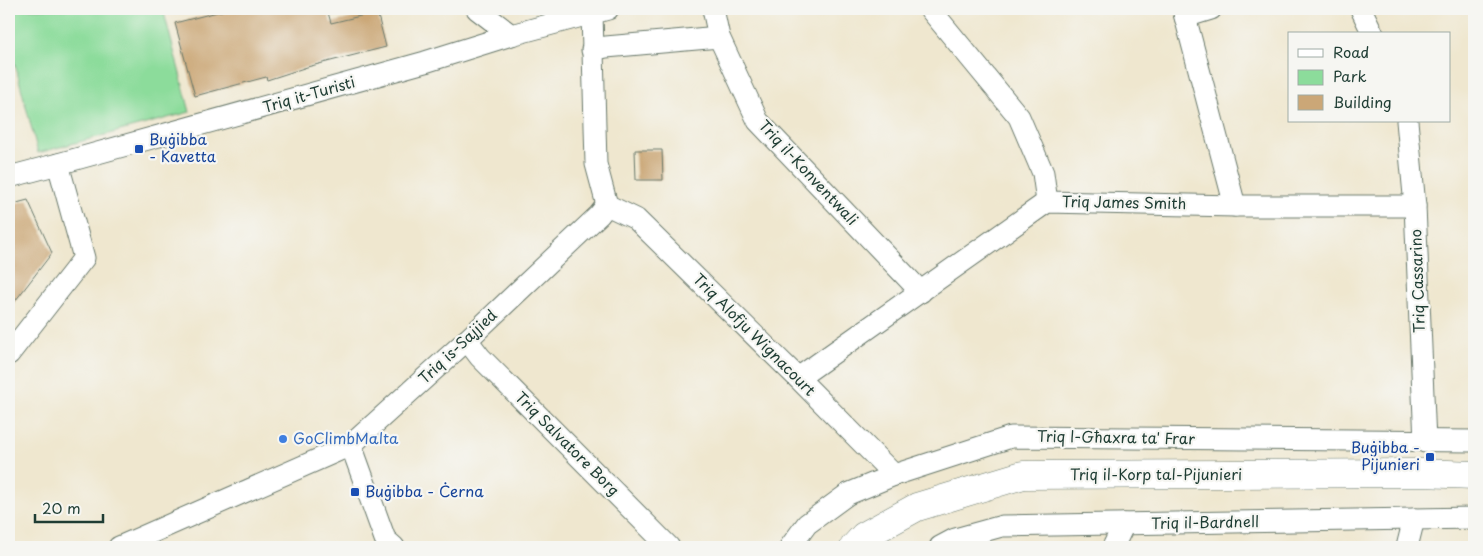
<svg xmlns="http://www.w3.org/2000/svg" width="1483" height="556" font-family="'Playpen Sans',sans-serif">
	<rect width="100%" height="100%" fill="#f6f6f2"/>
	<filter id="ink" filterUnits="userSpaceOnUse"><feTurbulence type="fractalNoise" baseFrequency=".02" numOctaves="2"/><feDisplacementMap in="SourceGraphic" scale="10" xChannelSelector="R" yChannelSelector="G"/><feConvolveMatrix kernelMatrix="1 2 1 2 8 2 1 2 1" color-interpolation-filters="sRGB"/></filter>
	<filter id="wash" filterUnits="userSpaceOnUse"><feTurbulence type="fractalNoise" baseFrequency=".0096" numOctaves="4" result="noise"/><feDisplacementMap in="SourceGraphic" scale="20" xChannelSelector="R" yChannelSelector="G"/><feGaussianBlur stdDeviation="1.12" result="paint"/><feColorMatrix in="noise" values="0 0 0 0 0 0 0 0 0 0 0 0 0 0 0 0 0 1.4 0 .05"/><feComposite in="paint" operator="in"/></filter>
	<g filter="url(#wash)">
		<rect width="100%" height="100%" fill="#efe7cf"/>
		<!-- green -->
		<polygon fill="#8cdc9b" stroke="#568c68" points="9,9 163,9 190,112 38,153 9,41"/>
		<g id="blocks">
			<!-- building -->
			<g fill="#cba777">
				<polygon points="229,9 327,9 331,23 377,12 386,47 307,67 267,80 266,77 195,96 175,23"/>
				<polygon points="635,150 662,150 663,180 636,180"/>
				<polygon points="28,200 52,253 9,309 9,205"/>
			</g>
		</g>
	</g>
	<g filter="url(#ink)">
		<use href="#blocks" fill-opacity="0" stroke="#68786a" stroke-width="1"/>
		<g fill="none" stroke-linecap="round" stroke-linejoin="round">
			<!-- street casing -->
			<g stroke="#68786a" stroke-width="23">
				<g id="street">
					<polyline points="477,9 511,35"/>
					<polyline points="713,9 719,37 758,121 921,292"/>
					<polyline points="930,9 1019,117 1043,173 1047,202"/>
					<polyline points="1183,9 1235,206"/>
					<polyline points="1361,9 1373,34"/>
					<polyline points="592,13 596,164 607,205"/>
					<polyline points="1185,17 1211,9"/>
					<polyline points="592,50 606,47 719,37"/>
					<polyline points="1407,121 1415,206 1425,442"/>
					<polyline points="9,177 58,164 425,62 511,35 608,9"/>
					<polyline points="607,205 636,219 798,378 894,475"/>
					<polyline points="467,340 480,357 669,547"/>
					<polyline points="9,354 84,258 58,164"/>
					<polyline points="798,378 1047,202 1235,206 1415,206"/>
					<polyline points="351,445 385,539 394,547"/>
					<polyline points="119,547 351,445 467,340 599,215 607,205"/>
					<polyline points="790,547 807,524 848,494 894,475 1011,437 1474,441"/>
					<polyline points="940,547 955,539 1002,526 1474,518"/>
					<polyline points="1113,547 1124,524"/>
					<polyline points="1407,547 1414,519"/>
				</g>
			</g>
			<!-- secondary casing -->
			<g stroke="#68786a" stroke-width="29">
				<polyline id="secondary" points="854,547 864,536 917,507 1023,475 1422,473 1474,475"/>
			</g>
			<!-- street -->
			<use href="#street" stroke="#fff" stroke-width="21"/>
			<!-- secondary -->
			<use href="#secondary" stroke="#fff" stroke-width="28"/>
		</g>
	</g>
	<!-- markers -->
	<g fill="#1a4fb4" stroke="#f6f6f2" stroke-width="2">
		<rect x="134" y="144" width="10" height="10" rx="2.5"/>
		<rect x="1425" y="452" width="10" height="10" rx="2.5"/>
		<rect x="350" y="487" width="10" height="10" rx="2.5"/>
	</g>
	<circle fill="#3f7fe0" stroke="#f6f6f2" stroke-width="2" cx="283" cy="439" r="5"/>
	<g text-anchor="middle" stroke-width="4.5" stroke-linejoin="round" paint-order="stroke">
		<!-- street labels -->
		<g font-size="15" fill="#1f3d34" stroke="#f6f6f2">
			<text transform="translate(309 95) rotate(-16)" y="5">Triq it-Turisti</text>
			<text transform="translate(808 173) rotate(47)" y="5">Triq il-Konventwali</text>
			<text transform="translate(1124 203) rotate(1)" y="5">Triq James Smith</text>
			<text transform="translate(1418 281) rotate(-92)" y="5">Triq Cassarino</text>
			<text transform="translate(754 335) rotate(45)" y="5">Triq Alofju Wignacourt</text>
			<text transform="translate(458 347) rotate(-43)" y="5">Triq is-Sajjied</text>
			<text transform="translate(1116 438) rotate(1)" y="5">Triq l-Għaxra ta' Frar</text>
			<text transform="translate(567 444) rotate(45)" y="5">Triq Salvatore Borg</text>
			<text x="1156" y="480">Triq il-Korp tal-Pijunieri</text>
			<text transform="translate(1205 523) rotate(-1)" y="5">Triq il-Bardnell</text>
		</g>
		<!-- transit labels -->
		<g font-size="15" fill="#164399" stroke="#f6f6f2" text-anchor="start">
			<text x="149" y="145">Buġibba<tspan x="149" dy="17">- Kavetta</tspan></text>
			<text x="1420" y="453" text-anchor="end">Buġibba -<tspan x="1420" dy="17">Pijunieri</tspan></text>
			<text x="365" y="497">Buġibba - Ċerna</text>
		</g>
		<!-- shop labels -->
		<g font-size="15" fill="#366cbe" stroke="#f6f6f2" text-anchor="start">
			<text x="293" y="444">GoClimbMalta</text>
		</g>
	</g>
	<!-- margin -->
	<rect width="1483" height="556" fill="none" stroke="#f6f6f2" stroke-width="30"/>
	<!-- legend -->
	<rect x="1288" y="32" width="162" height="90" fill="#f6f6f2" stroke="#a0aca6"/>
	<rect x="1298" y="49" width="25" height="8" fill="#ffffff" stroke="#a0aca6"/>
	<text x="1333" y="58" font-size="15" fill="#1f3d34">Road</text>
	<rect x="1298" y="70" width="25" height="15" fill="#8cdc9b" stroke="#a0aca6"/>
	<text x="1333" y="82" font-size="15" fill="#1f3d34">Park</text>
	<rect x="1298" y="95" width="25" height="15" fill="#cba777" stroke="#a0aca6"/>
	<text x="1333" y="108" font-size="15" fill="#1f3d34">Building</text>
	<!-- scale -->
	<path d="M35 514v8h68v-8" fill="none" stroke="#1f3d34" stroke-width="2.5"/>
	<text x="42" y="514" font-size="15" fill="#1f3d34" stroke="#f6f6f2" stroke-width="4" paint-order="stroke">20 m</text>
</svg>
